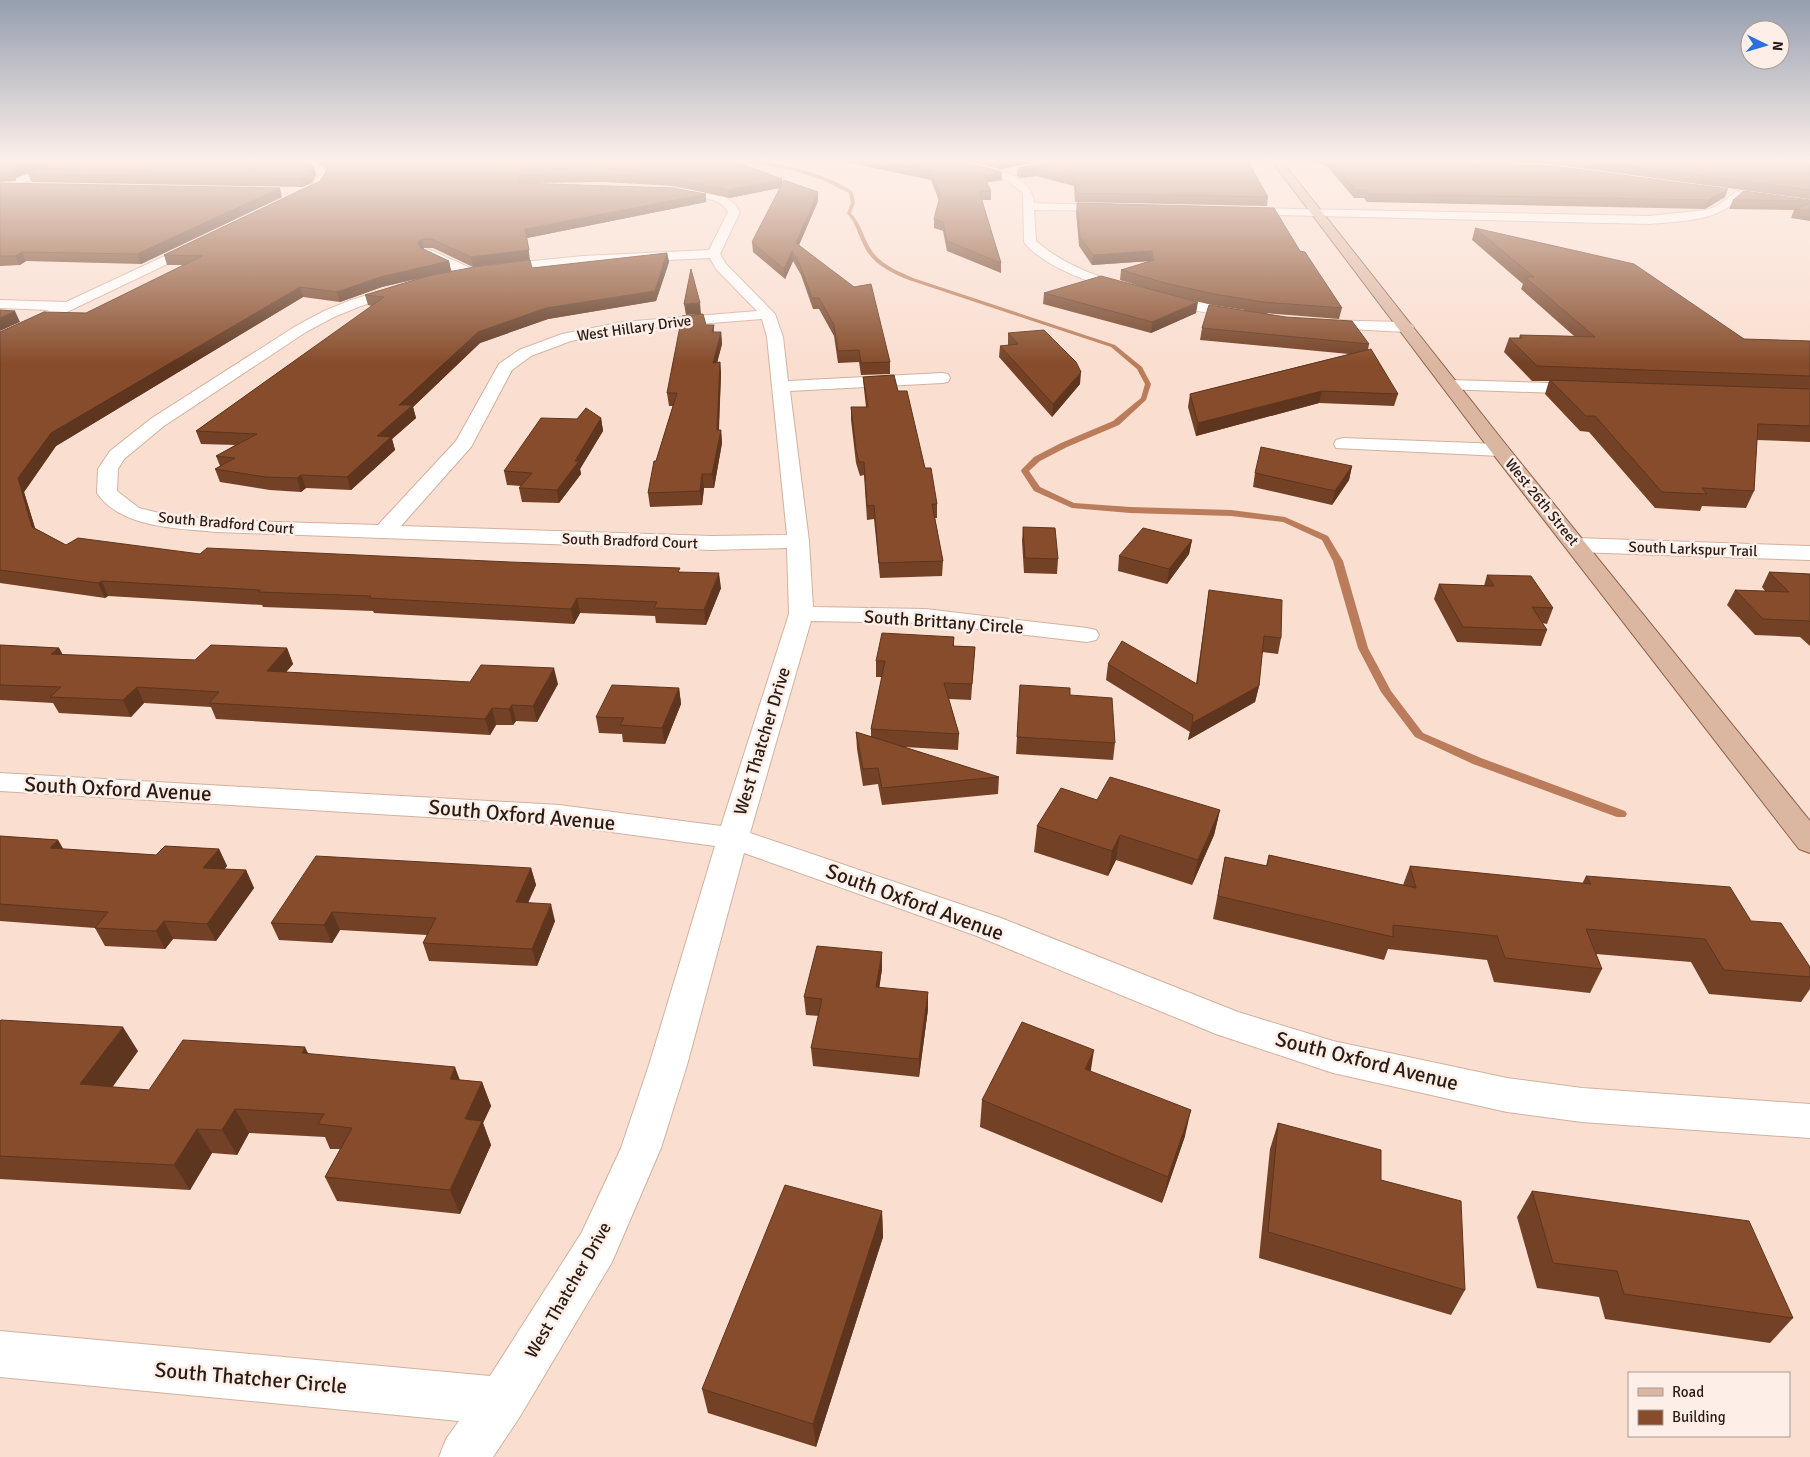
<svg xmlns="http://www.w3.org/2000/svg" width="1810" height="1457" font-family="Signika,sans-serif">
	<rect width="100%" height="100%" fill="#faded0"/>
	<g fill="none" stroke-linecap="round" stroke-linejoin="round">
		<!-- stream -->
		<path fill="#ba7c5a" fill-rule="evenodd" d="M735,160c36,0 89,11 118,32l2,11 -4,10c10,11 12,23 19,35 9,16 28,23 43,30l202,67 27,22 9,17 -5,16 -27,25 -52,22 -27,14 -11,10 11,16 34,16 56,4 101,3 54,7 43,19 15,25 25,87 23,43 32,42 58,25 144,53 2,3 -2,3h-8l-144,-53 -58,-27 -34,-45 -23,-44 -25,-87 -11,-21 -39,-18 -52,-6 -101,-3 -58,-5 -38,-17 -13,-20 1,-2 12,-12 27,-14 52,-22 28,-23 4,-14 -8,-15 -26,-22 -202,-67c-17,-7 -35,-15 -44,-32 -7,-13 -8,-23 -18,-35l4,-10 -2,-10 -27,-13 -27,-9z"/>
		<!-- minor casing -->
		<g stroke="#d2b19f" stroke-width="2">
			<g id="minor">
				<polygon points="66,160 80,160 58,171 7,188 0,188 0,183"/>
				<polygon points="301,160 313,160 330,174 321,188 299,199 294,196 295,194 313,184 319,175"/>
				<path d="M932,160c28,0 100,6 102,43l85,3 2,2 -2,2 -4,1 -81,-1 2,31c53,47 147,55 213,72l2,3 -2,3 -5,1c-53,-10 -188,-35 -220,-78l-1,-49 -15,-12 -12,-5z"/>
				<path d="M668,188c23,1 60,0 72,24l-20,42 6,10 49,50 8,23 5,44 154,-8 6,1 2,4 -2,4 -6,1 -152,8 19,150 4,66 112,2 162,19 9,2 3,5 -3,5 -9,2 -162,-19 -114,-2 -61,212 251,85 237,94 95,29 174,37 75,10 228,16v34l-228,-16 -75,-10 -174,-39 -117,-39 -239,-98 -233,-83 -57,212 -26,83 -49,114 -93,156 -26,39h-54l7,-18 13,-18 -459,-44v-46l490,45 92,-144 39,-84 28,-83 66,-219 -156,-21 -559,-34v-18l559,32 162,21 68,-212 -2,-66 -75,2 -495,-18c-39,-4 -95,-3 -120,-39l1,-24 12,-18 42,-33 144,-92 28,-15 27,-11 50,-15 7,4 -2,3 -45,14 -27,11 -28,15 -142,94 -40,33 -6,10 -1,22 22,17 24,6 54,6 161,5 78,-84 43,-77 20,-14 43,-16 61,-12 134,-11 -41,-42 -6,-11 -127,6 -89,9 -7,-4 7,-4 89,-9 126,-6 19,-38c-8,-19 -46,-15 -64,-19l-1,-2 1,-2zM762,319l5,18 20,198 -75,1 -311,-10 70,-79 41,-77 19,-14 40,-15 52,-11z"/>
				<path d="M1737,191l5,3c-20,28 -61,27 -93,30l-409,-10 -6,-3 6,-3 409,8 57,-6 11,-4z"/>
				<polygon points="199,240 203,241 205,244 203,247 0,344 0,333 49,310 0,308 0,300 66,302"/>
				<polygon points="428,249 475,270 477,273 475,276 465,276 424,256 422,253"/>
				<polygon points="1317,320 1406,322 1411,324 1414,327 1411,330 1406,332 1312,327 1310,324 1312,321"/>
				<polygon points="1450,380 1584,384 1590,385 1592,389 1590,393 1584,394 1444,389 1442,385 1444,381"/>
				<polygon points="1343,438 1500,444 1507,446 1509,450 1507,454 1500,456 1336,448 1334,444 1336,440"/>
				<polygon points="1576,538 1810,546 1810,560 1576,552 1568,550 1565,545 1568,540"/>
			</g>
		</g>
		<!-- major casing -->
		<g stroke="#8d6047" stroke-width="2">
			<polygon id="major" points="1271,160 1281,160 1507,446 1810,821 1810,853 1799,849 1493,454"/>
		</g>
		<!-- minor -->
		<use href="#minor" fill="#fff" fill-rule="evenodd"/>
		<!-- major -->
		<use href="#major" fill="#dbb6a1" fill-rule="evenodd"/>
	</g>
	<!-- wall -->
	<g fill="#734125">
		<polygon points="0,160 316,175 312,183 302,187 32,182 28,174 50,165 16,178 16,181 0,182"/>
		<polygon points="316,160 731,160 782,184 818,192 818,201 799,245 890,362 890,374 861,375 859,362 838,363 834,336 819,309 813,309 801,275 793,261 785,279 753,252 752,242 780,188 729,198 674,186 603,182 531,183 706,194 706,202 527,238 473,267 433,248 424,248 423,249 449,261 451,271 532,268 667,253 669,262 656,301 548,319 480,343 413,407 416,418 392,439 395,450 351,490 306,488 301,492 270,490 220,482 215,469 220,466 216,456 235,445 201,444 196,431 372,306 368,305 365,295 420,278 382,287 340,302 303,297 56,446 24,492 35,528 66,545 200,554 680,572 721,588 706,625 656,623 655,616 580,613 574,624 374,613 373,611 263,607 262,605 108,596 105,598 0,583 0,332 86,313 183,265 167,265 164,255 320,181 327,169"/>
		<polygon points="836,160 956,160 1002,172 1002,180 987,182 991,191 991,200 982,200 1001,263 1001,273 947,251 943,231 934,228 934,219 939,201 931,180"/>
		<polygon points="964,160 1048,160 1000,169"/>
		<polygon points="1061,160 1268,197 1267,206 1075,202 1074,186 1036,176 1021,178 1017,176 1018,168"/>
		<polygon points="1307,160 1420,160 1725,197 1705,209 1367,202 1364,198 1354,198 1327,166"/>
		<polygon points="1448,160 1810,160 1810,199 1551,164"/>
		<polygon points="0,183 282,197 141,264 26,261 20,265 0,266"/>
		<polygon points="1733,200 1810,200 1810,221 1791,218 1794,210 1729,209"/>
		<polygon points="1077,203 1300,251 1342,308 1339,319 1265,313 1369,344 1368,350 1398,394 1394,406 1319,403 1196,436 1188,407 1190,394 1349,354 1200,340 1202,328 1245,310 1212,305 1167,294 1196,313 1151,333 1043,304 1044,293 1158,292 1120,280 1121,270 1149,261 1092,265 1079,246 1076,212"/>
		<polygon points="1475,228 1744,339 1810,341 1810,442 1757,440 1754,491 1746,508 1702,506 1700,511 1655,508 1589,432 1580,431 1545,394 1549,381 1532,381 1504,352 1509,338 1519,338 1520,335 1574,336 1521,289 1523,284 1472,240"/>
		<polygon points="706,325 714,325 714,332 721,332 722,344 717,362 720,362 721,374 719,430 721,430 722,443 714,488 704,488 702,505 650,507 648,493 656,461 673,406 669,406 667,393"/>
		<polygon points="1008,333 1080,384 1052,417 999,357 1000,346 1008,345"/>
		<polygon points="863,377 898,391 937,504 937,518 935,518 943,561 942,576 880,578 874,519 867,520 864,475 860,476 856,463 851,420 851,407 866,407 864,389"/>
		<polygon points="601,418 603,431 580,469 581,474 559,503 522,502 519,488 521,486 507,485 504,471 577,419"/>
		<polygon points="1352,466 1349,480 1332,505 1253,487 1255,473"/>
		<polygon points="1023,527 1058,559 1057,574 1024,573 1022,541"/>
		<polygon points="1192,540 1189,554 1167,584 1118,571 1119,556"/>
		<polygon points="1769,572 1810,574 1810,646 1800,637 1755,635 1727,605 1735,590 1765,591 1762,587"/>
		<polygon points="1487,575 1553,608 1547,624 1542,623 1547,630 1541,646 1457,642 1434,599 1439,584 1484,586"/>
		<polygon points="1209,590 1281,638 1278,654 1262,652 1259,686 1255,702 1188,740 1190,732 1106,680 1108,664 1196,684"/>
		<polygon points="954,637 954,646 975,647 971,700 949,699 959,734 958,750 904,747 999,777 998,794 882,805 878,784 863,786 857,749 856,732 871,737 871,729 882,677 876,677 876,661"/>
		<polygon points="0,645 59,648 63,655 195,660 287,648 293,664 286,672 470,682 558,684 537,722 516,721 513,725 496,725 490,735 216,719 211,707 144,703 131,717 59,713 53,703 0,700"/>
		<polygon points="1020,685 1070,695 1115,743 1113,760 1016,754"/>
		<polygon points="679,688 681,704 665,744 623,742 622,734 599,733 596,717"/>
		<polygon points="1097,800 1220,810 1214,835 1192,885 1116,860 1108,876 1034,852 1037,826"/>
		<polygon points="0,836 58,840 63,849 156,855 219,849 227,866 224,869 246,870 254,888 216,941 173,939 165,949 105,946 95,928 0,921"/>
		<polygon points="1269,855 1403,885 1410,866 1582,884 1586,876 1751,921 1810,967 1810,989 1801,1002 1709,994 1691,962 1596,954 1602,969 1590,993 1494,982 1487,960 1388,949 1384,960 1213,919 1225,857 1266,866"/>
		<polygon points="531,868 536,885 528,902 555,921 537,966 429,961 423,943 427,935 340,930 332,943 279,940 271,923"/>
		<polygon points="882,969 879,987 928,1009 919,1077 813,1066 811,1048 819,1016 806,1015 804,997"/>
		<polygon points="0,1021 138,1051 112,1087 149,1090 308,1054 460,1080 482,1082 491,1106 483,1123 491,1145 460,1214 337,1201 325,1177 340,1149 330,1149 325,1137 249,1133 237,1155 212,1153 190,1190 0,1179"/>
		<polygon points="1091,1072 1185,1136 1162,1203 980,1127 982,1100"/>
		<polygon points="1278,1123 1381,1180 1465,1290 1451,1315 1259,1258 1270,1149"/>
		<polygon points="1532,1191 1793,1318 1770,1343 1605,1319 1599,1297 1537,1288 1517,1217"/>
		<polygon points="882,1211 883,1237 816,1447 708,1413 702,1389"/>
	</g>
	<!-- shaded-wall -->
	<g fill="#5e351e">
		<polygon points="38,160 60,160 16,178 16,181 12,173 13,170"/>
		<polygon points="1006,160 1048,160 1000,169 1000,161"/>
		<polygon points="314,167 316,175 312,183 302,187 299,179"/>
		<polygon points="1036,168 1036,176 1021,178 1022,170"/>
		<polygon points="1002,172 1002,180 983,183 983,175"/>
		<polygon points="519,175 521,183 517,180"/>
		<polygon points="782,179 782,187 729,198 728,190"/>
		<polygon points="280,188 282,197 141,264 137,254"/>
		<polygon points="1728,189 1725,197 1705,209 1708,200"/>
		<polygon points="818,192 818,201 796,252 796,243"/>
		<polygon points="706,194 706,202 527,238 530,260 473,267 471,257 525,229"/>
		<polygon points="422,239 424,248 420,252 418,242"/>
		<polygon points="792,251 793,261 785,279 784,269"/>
		<polygon points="1152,251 1151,261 1092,265 1093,255"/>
		<polygon points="22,252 26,261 20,265 15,256"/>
		<polygon points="667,253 669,262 656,301 548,319 480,343 413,407 416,418 392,439 395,450 351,490 347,477 399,405 478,332"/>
		<polygon points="449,261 451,271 382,287 340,302 337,292 380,277"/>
		<polygon points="300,287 303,297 56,446 24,492 39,541 32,527 18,478 51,433"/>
		<polygon points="1198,302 1196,313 1151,333 1152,322"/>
		<polygon points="700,303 701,314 686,315 684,304"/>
		<polygon points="15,311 20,322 0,331 0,318"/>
		<polygon points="721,332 722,344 714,375 713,363"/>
		<polygon points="720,362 721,374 718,444 717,430"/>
		<polygon points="1081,372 1080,384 1052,417 1053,404"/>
		<polygon points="1322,391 1319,403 1196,436 1198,423"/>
		<polygon points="601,418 603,431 580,469 581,474 559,503 557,490"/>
		<polygon points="721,430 722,443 714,488 712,474"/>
		<polygon points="1352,466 1349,480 1332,505 1335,491"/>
		<polygon points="702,474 704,488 702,505 700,491"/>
		<polygon points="301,475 306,488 301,492 297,478"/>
		<polygon points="1192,540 1189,554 1167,584 1169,569"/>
		<polygon points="719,573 721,588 706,625 704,610"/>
		<polygon points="102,581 108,596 105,598 98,583"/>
		<polygon points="577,598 580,613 574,624 571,609"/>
		<polygon points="59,648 67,664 51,654"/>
		<polygon points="287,648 293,664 273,687 267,671"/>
		<polygon points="554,668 558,684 537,722 533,706"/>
		<polygon points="1259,686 1255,702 1188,740 1192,723"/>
		<polygon points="137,687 144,703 131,717 123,700"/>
		<polygon points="679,688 681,704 665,744 662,728"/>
		<polygon points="512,705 516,721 513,725 509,709"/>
		<polygon points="492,708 496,725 490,735 485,719"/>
		<polygon points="1220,810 1214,835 1192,885 1198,860"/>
		<polygon points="1120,835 1116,860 1108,876 1112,851"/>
		<polygon points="58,840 68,857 50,848"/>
		<polygon points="219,849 227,866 212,885 203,868"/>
		<polygon points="531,868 536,885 521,919 516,902"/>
		<polygon points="246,870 254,888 216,941 207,924"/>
		<polygon points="551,904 555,921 537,966 532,949"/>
		<polygon points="332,912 340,930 332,943 324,925"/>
		<polygon points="164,921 173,939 165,949 156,931"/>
		<polygon points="882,952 882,969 877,1004 876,987"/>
		<polygon points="928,992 928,1009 919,1077 919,1059"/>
		<polygon points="123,1027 138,1051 97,1109 80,1084"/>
		<polygon points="305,1047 317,1071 302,1053"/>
		<polygon points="1094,1050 1090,1076 1085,1069"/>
		<polygon points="455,1067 464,1091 450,1079"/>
		<polygon points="482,1082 491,1106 483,1123 491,1145 460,1214 450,1190 465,1119"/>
		<polygon points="235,1109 249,1133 237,1155 222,1130"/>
		<polygon points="1191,1110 1185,1136 1162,1203 1168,1177"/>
		<polygon points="197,1129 212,1153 190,1190 174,1165"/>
		<polygon points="882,1211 883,1237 816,1447 813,1424"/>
	</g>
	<!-- building -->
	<g fill="#864c2b" stroke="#5e351e">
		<polygon points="0,160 38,160 13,170 12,173 0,173"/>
		<polygon points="59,160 306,160 314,167 309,174 299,179 28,174"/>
		<polygon points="323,160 731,160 782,179 728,190 673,178 602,174 519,175 517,180 519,183 673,188 706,194 525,229 529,250 471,257 431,239 422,239 418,242 421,248 449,261 380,277 337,292 300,287 51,433 18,478 32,527 66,545 78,538 200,554 207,548 510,562 680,568 678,572 719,573 704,610 654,608 657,602 577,598 571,609 369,598 371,596 258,592 260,590 102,581 98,583 0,570 0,332 44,312 86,313 202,256 164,255 320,181 330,165"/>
		<polygon points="875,160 956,160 1002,172 983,175 991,191 979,191 1001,263 947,241 943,222 934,219 940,196 932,171"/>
		<polygon points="1061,160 1247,160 1268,197 1076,193 1075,178 1036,168 1022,170 1018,168"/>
		<polygon points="1331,160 1420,160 1553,166 1728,189 1708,200 1369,194 1366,190 1356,190"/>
		<polygon points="1583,160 1810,160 1810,190"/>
		<polygon points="784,180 818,192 796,243 854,287 871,284 890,362 861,363 859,350 838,351 834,325 819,298 812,298 800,265 792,251 784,269 752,242"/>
		<polygon points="0,183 280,188 137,254 22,252 15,256 0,256"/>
		<polygon points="1744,191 1810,200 1810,201 1733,200"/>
		<polygon points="1077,203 1274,208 1300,251 1305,252 1342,308 1263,302 1214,294 1165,283 1121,270 1154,260 1152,251 1093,255 1080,237"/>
		<polygon points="1810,203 1810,211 1795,209"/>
		<polygon points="1475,228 1634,264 1744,339 1810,341 1810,376 1537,366 1509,338 1522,338 1520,335 1595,337 1525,277 1534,277"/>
		<polygon points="667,253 655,291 546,308 478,332 399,405 413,405 377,436 391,437 347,477 301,475 297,478 265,477 215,469 235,458 216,456 257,434 196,431 384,297 365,295 428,276 474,267 530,260 532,268"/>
		<polygon points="691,269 700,303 684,304"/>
		<polygon points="1101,276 1198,302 1152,322 1044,293"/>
		<polygon points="1209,305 1286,317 1352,321 1369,344 1202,328"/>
		<polygon points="0,310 15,311 0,318"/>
		<polygon points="703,314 706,325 714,325 712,332 721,332 713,363 720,362 717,430 721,430 712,474 702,474 700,491 648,493 654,461 656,461 677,393 667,393 682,316"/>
		<polygon points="1044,330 1076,362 1081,372 1053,404 1000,346 1018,344 1008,333"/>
		<polygon points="1371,349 1398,394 1322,391 1198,423 1190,394"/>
		<polygon points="894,375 898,391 907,391 925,468 931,468 937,504 932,504 943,561 879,563 874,505 867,506 864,462 859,462 856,450 851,407 868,407 863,377"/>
		<polygon points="1550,380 1810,389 1810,426 1758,424 1754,491 1702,488 1707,494 1662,492 1595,416 1586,416"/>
		<polygon points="586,408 601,418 575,461 579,461 557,490 519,488 532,473 504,471 541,418 577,419"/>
		<polygon points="1261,447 1352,466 1335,491 1255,473"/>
		<polygon points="1023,527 1055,528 1058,559 1025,558"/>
		<polygon points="1143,528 1192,540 1169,569 1119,556"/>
		<polygon points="1769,572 1810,574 1810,622 1809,621 1763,619 1735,590 1789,592"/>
		<polygon points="1487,575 1531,576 1553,608 1532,607 1547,630 1463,627 1439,584 1494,586"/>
		<polygon points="1209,590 1282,600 1281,638 1264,636 1259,686 1192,723 1193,715 1108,664 1122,641 1197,684"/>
		<polygon points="882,633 954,637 953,646 975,647 972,684 944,683 959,734 871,729 885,661 876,661"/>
		<polygon points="0,645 59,648 51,654 195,660 211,645 287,648 267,671 470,682 481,665 554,668 533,706 512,705 509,709 492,708 485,719 209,703 219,692 137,687 123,700 50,697 61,687 0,685"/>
		<polygon points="612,685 679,688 662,728 620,725 624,718 596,717"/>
		<polygon points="1020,685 1070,688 1070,695 1112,698 1115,743 1017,737"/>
		<polygon points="856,732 885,741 999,777 882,788 878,768 863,769"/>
		<polygon points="1110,777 1220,810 1198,860 1120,835 1112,851 1037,826 1061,788 1097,800"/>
		<polygon points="0,836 58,840 50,848 156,855 165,846 219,849 203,868 246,870 207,924 164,921 156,931 95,928 108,912 0,904"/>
		<polygon points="1269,855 1416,888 1410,866 1591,884 1586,876 1730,887 1751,921 1781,923 1810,967 1810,977 1724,970 1705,939 1586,929 1602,969 1505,958 1497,936 1393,925 1393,937 1218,896 1225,857 1267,866"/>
		<polygon points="316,856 531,868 516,902 551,904 532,949 423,943 436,918 332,912 324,925 271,923"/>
		<polygon points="817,946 882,952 876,987 928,992 919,1059 811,1048 822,999 804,997"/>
		<polygon points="1,1020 123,1027 80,1084 149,1090 183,1040 305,1047 302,1053 455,1067 450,1079 482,1082 465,1119 482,1121 450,1190 325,1177 352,1128 318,1124 324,1114 235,1109 222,1130 197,1129 174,1165 0,1156 0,1021"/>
		<polygon points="1022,1022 1094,1050 1085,1069 1191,1110 1168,1177 982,1100"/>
		<polygon points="1278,1123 1381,1150 1381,1180 1461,1201 1465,1290 1268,1232"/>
		<polygon points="785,1185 882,1211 813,1424 702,1389"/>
		<polygon points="1532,1191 1749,1221 1793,1318 1624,1294 1617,1271 1553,1263"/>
	</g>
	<!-- sky -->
	<linearGradient id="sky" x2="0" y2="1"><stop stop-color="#959eaf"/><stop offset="0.44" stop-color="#fdf0ea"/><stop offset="1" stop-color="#fdf0ea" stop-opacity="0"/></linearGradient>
	<rect width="1810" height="364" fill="url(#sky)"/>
	<g text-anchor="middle" stroke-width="5" stroke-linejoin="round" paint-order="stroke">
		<!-- far-street labels -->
		<g font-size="15" fill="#281c15" stroke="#fdefe7">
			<text transform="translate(634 328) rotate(-8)" y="5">West Hillary Drive</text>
			<text transform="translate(1542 502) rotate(51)" y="5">West 26th Street</text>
			<text transform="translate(226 523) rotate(5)" y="5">South Bradford Court</text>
			<text transform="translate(630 541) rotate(2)" y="5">South Bradford Court</text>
			<text transform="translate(1693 549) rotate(2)" y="5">South Larkspur Trail</text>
		</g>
		<!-- street labels -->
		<g font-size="18" fill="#281c15" stroke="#fdefe7">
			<text transform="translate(944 622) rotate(4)" y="6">South Brittany Circle</text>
			<text transform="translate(762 741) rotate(-73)" y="6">West Thatcher Drive</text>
			<text transform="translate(568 1290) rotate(-60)" y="6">West Thatcher Drive</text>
		</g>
		<!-- near-street labels -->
		<g font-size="21" fill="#281c15" stroke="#fdefe7">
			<text transform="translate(118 789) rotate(3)" y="7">South Oxford Avenue</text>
			<text transform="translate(522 815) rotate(5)" y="7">South Oxford Avenue</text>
			<text transform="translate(915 902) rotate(20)" y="7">South Oxford Avenue</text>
			<text transform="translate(1367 1061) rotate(14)" y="7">South Oxford Avenue</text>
			<text transform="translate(251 1378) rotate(5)" y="7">South Thatcher Circle</text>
		</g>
	</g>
	<!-- legend -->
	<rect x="1628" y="1372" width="162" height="65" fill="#fdefe7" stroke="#a89b93"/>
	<rect x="1638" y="1388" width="25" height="8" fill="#dbb6a1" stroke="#a89b93"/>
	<text x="1672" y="1397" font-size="15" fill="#281c15">Road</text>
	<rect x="1638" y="1410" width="25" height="15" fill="#864c2b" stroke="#a89b93"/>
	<text x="1672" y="1422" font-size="15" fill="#281c15">Building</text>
	<!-- north arrow -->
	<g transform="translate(1765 45) rotate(95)"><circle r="24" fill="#fdefe7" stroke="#a89b93"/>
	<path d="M0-4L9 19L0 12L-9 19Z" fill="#2c70dd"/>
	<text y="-8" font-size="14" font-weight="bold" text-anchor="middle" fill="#281c15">N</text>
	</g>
</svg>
